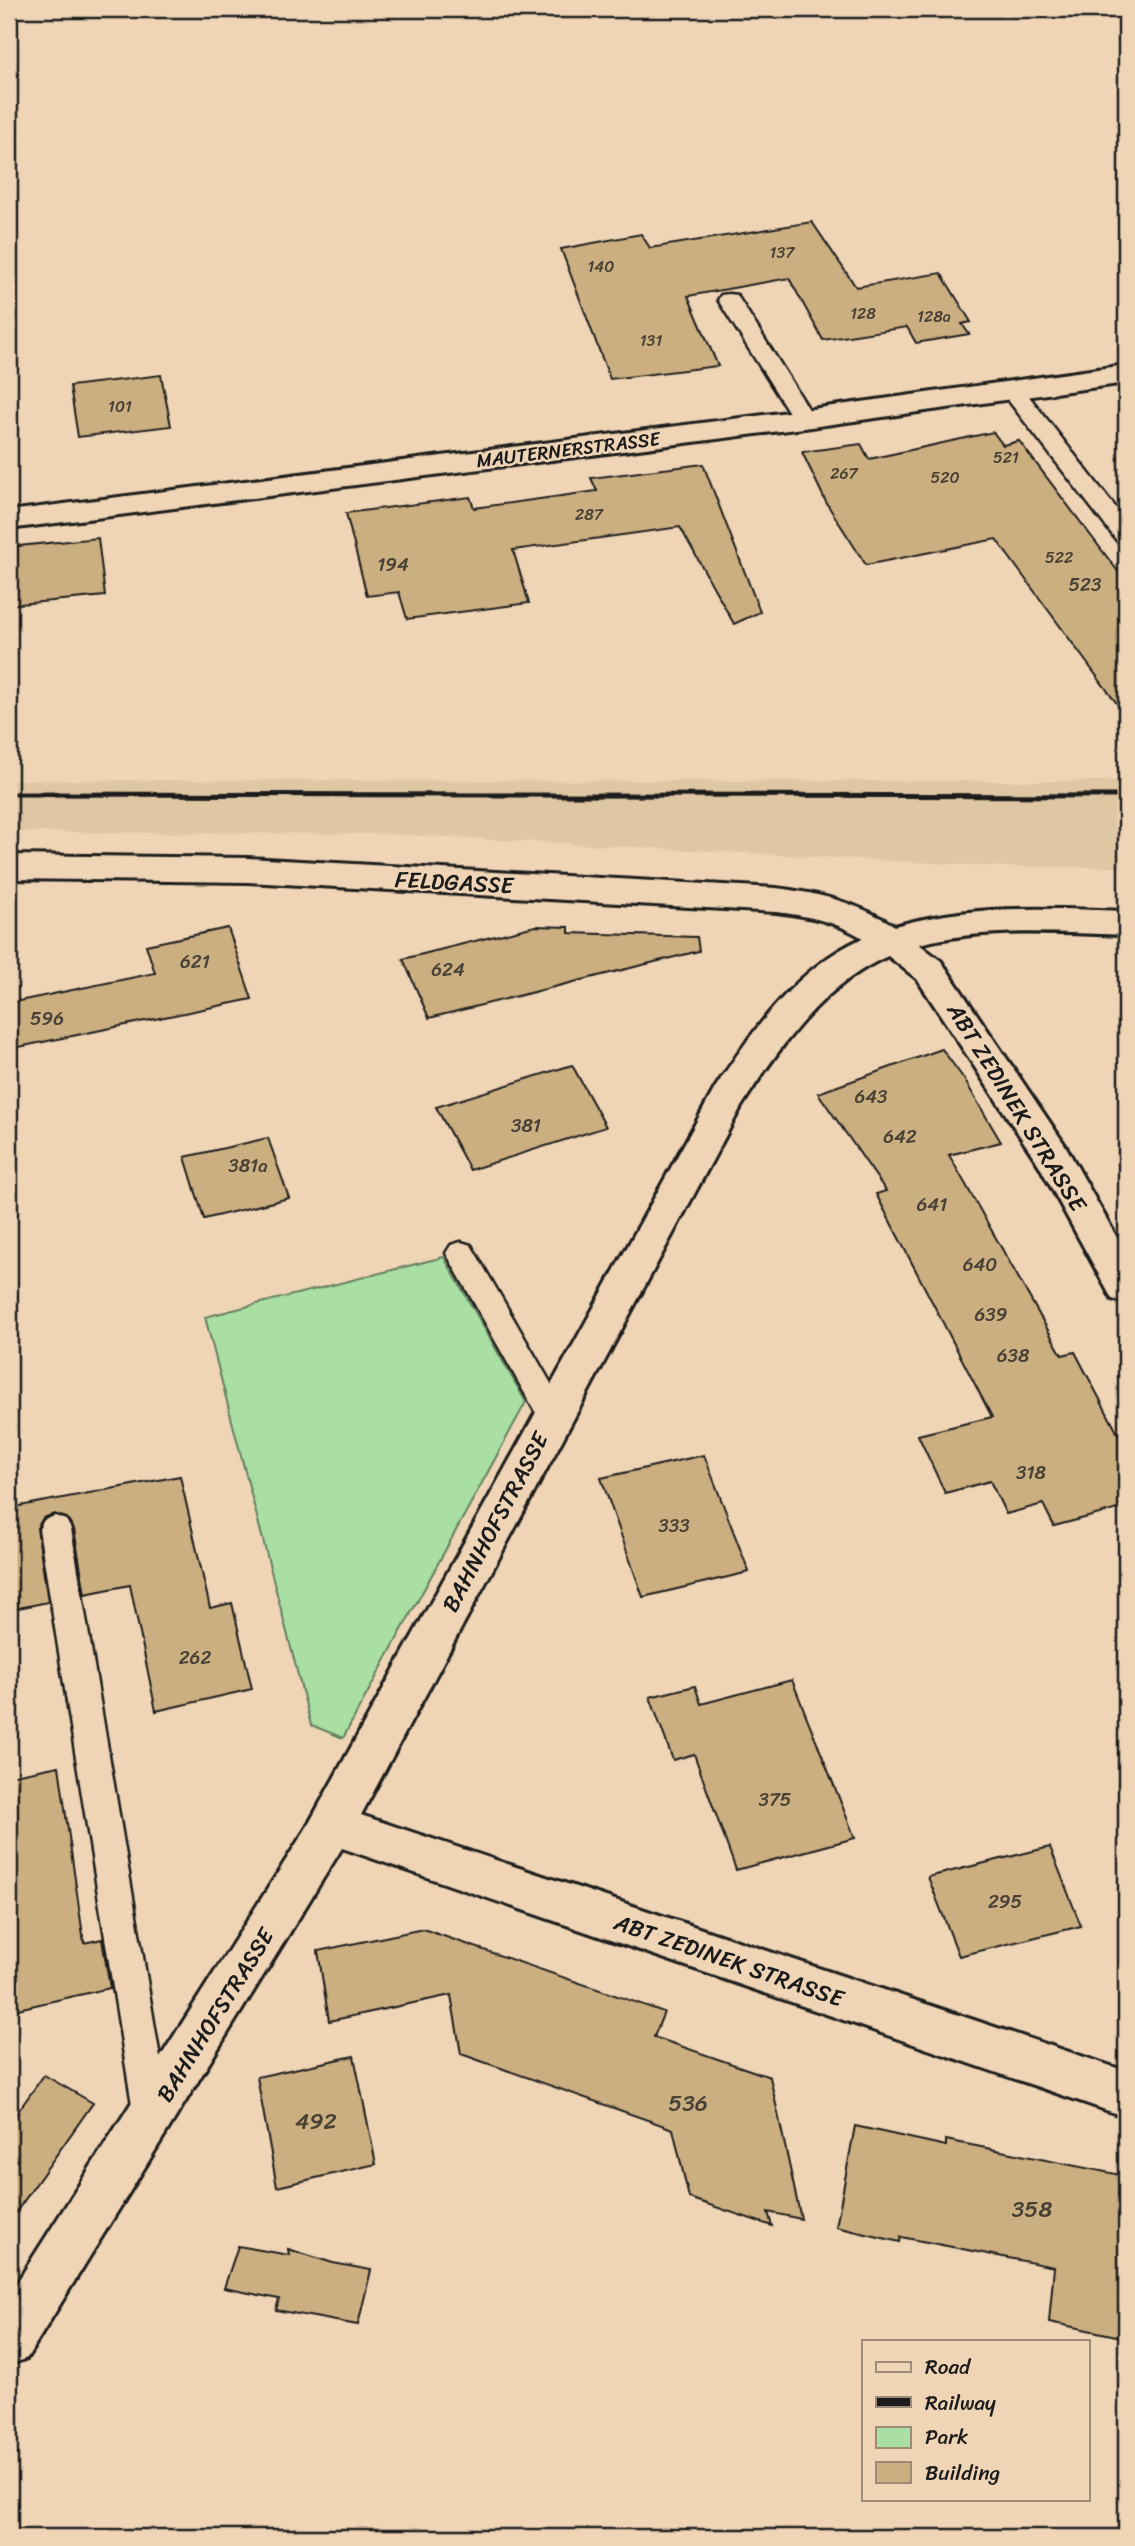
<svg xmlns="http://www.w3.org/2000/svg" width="1135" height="2546" font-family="Sriracha,sans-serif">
	<rect width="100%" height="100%" fill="#efd5b6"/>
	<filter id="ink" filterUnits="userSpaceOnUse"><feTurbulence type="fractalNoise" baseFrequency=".0143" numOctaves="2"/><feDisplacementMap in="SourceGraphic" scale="14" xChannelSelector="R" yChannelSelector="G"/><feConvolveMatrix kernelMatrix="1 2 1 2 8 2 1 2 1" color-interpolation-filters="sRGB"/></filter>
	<g filter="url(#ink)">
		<!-- built -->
		<polygon fill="#e0c7a3" points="9,780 1126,781 1126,867 1005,867 389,834 9,832"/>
		<!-- green -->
		<polygon fill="#a9dfa2" stroke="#627e5f" stroke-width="2" points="444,1257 526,1402 343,1738 311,1725 205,1317"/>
		<!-- building -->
		<g fill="#ccaf81" stroke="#1c1c1c" stroke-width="2">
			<polygon points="812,222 856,287 941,273 971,322 962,324 969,334 916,343 907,327 823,340 789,278 688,296 718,366 610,379 561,249 641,234 650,248"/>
			<polygon points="161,375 171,426 78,437 70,386"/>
			<polygon points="993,432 1003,445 1019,441 1126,582 1126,716 996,539 866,565 827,504 802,452 861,444 869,459"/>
			<polygon points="703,464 760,612 734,624 680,527 513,550 529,603 407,619 399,592 367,596 346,513 470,497 474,508 597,491 591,478"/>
			<polygon points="98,538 105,596 9,605 9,547"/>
			<polygon points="535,926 569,927 569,933 697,937 699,951 429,1018 403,959"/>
			<polygon points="228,928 252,999 9,1049 9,1003 155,973 146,945"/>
			<polygon points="942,1049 964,1079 1001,1142 949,1155 1062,1355 1075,1352 1126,1449 1126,1507 1054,1526 1043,1504 1006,1514 990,1481 945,1493 918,1435 992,1417 876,1194 886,1191 818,1093"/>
			<polygon points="572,1065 606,1127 470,1170 436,1107"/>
			<polygon points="268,1138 289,1198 204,1219 185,1157"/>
			<polygon points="704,1455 749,1572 643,1597 601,1478"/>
			<polygon points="180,1476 210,1608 232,1603 252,1689 156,1711 130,1585 85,1594 74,1529 67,1518 54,1514 43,1518 37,1528 48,1602 9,1610 9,1508"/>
			<polygon points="792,1680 855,1838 736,1870 694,1754 673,1760 650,1697 695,1686 701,1704"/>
			<polygon points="59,1766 84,1943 102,1939 110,1988 9,2011 9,1776"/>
			<polygon points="1050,1847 1081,1926 959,1956 928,1877"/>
			<polygon points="423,1929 664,2012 654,2037 770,2077 801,2219 768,2212 772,2226 689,2198 673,2129 461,2054 451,1995 329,2021 318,1951"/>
			<polygon points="354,2056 376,2164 277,2187 257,2077"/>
			<polygon points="44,2075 93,2103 9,2222 9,2124"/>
			<polygon points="855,2126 946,2146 946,2140 1126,2176 1126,2338 1049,2322 1054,2267 901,2237 900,2242 836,2227"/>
			<polygon points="238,2246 289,2255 288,2249 333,2263 371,2270 358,2325 276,2310 279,2299 224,2288"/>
		</g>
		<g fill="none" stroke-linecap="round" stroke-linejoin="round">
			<!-- service casing -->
			<g stroke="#1c1c1c" stroke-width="5">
				<g id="service">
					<polygon points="729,294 737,295 740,300 815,419 812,424 796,424 793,419 718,300 721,295"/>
					<polygon points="1013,384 1021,386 1126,521 1126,544 1118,542 1005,396 1002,391 1005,386"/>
					<polygon points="461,1242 471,1245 564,1406 568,1415 564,1424 553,1428 542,1424 446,1253 451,1245"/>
					<polygon points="55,1516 66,1520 71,1529 170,2117 165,2130 152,2135 139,2130 134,2117 39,1529 44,1520"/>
				</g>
			</g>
			<!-- minor casing -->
			<g stroke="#1c1c1c" stroke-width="6">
				<path id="minor" d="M9,855l239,3 528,30c43,5 82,15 119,38 76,-22 153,-18 231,-15v24c-69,-2 -139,-8 -207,9l22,17 124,184 61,109v49l-14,-4 -73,-134 -122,-186 -29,-23c-66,29 -110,93 -147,151l-380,708 765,256v46l-784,-269 -315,510 -18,7v-70l298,-468 408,-739c38,-58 82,-121 148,-150 -28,-17 -55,-22 -87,-26l-528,-30 -239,-3z"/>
			</g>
			<!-- tertiary casing -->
			<g stroke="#1c1c1c" stroke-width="6">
				<polygon id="tertiary" points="1126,365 1126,383 804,428 9,529 9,511 804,410"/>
			</g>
			<!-- service -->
			<use href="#service" fill="#efd5b6" fill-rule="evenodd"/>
			<!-- minor -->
			<use href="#minor" fill="#efd5b6" fill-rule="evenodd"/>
			<!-- tertiary -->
			<use href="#tertiary" fill="#efd5b6" fill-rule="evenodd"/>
			<!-- rail -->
			<polyline stroke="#1c1c1c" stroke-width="5" points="9,794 1126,796"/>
		</g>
	</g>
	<g text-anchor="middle" stroke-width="5" stroke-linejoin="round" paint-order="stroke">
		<!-- far-number labels -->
		<g font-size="16" fill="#484135">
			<text x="782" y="258">137</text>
			<text x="601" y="272">140</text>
			<text x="863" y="319">128</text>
			<text x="934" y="322">128a</text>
			<text x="651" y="346">131</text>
			<text x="120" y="412">101</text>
			<text x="1006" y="463">521</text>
			<text x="844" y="479">267</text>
			<text x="945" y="483">520</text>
			<text x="589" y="520">287</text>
			<text x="1059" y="563">522</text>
		</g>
		<!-- far-street labels -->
		<g font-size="19" fill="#1c1c1c" stroke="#efd5b6">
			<text transform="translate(568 449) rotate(-7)" y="7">MAUTERNERSTRASSE</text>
		</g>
		<!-- number labels -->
		<g font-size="19" fill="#484135">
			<text x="393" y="571">194</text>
			<text x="1085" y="591">523</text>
			<text x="195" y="968">621</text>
			<text x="448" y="976">624</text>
			<text x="47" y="1025">596</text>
			<text x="871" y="1103">643</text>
			<text x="526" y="1132">381</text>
			<text x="900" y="1143">642</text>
			<text x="248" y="1172">381a</text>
			<text x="932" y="1211">641</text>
			<text x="980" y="1271">640</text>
			<text x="991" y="1321">639</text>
			<text x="1013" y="1362">638</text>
			<text x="1031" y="1479">318</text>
			<text x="674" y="1532">333</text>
			<text x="195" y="1664">262</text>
			<text x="775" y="1806">375</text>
			<text x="1005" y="1908">295</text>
		</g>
		<!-- street labels -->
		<g font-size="23" fill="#1c1c1c" stroke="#efd5b6">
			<text transform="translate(454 882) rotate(3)" y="8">FELDGASSE</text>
			<text transform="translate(1017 1107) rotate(58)" y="8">ABT ZEDINEK STRASSE</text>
			<text transform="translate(495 1522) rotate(-62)" y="8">BAHNHOFSTRASSE</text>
			<text transform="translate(729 1960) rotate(19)" y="8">ABT ZEDINEK STRASSE</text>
			<text transform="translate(215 2015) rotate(-58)" y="8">BAHNHOFSTRASSE</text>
		</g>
		<!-- near-number labels -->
		<g font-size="23" fill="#484135">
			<text x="688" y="2111">536</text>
			<text x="316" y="2129">492</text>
			<text x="1032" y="2217">358</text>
		</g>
	</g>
	<!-- margin -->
	<rect width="1135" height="2546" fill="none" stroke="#efd5b6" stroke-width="35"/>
	<rect x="18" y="18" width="1100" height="2511" fill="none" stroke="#1c1c1c" stroke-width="2.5" filter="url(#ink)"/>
	<!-- legend -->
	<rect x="862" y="2340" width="228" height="161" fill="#efd5b6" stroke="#9b8b78" stroke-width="2"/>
	<rect x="876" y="2362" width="35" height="10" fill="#efd5b6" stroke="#9b8b78" stroke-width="2"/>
	<text x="925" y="2374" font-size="21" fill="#1c1c1c">Road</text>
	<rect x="876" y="2397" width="35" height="10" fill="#1c1c1c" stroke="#9b8b78" stroke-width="2"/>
	<text x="925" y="2410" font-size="21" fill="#1c1c1c">Railway</text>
	<rect x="876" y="2427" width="35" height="21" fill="#a9dfa2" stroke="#9b8b78" stroke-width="2"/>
	<text x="925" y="2444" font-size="21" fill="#1c1c1c">Park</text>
	<rect x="876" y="2462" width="35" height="21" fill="#ccaf81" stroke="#9b8b78" stroke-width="2"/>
	<text x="925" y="2480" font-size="21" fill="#1c1c1c">Building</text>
</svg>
